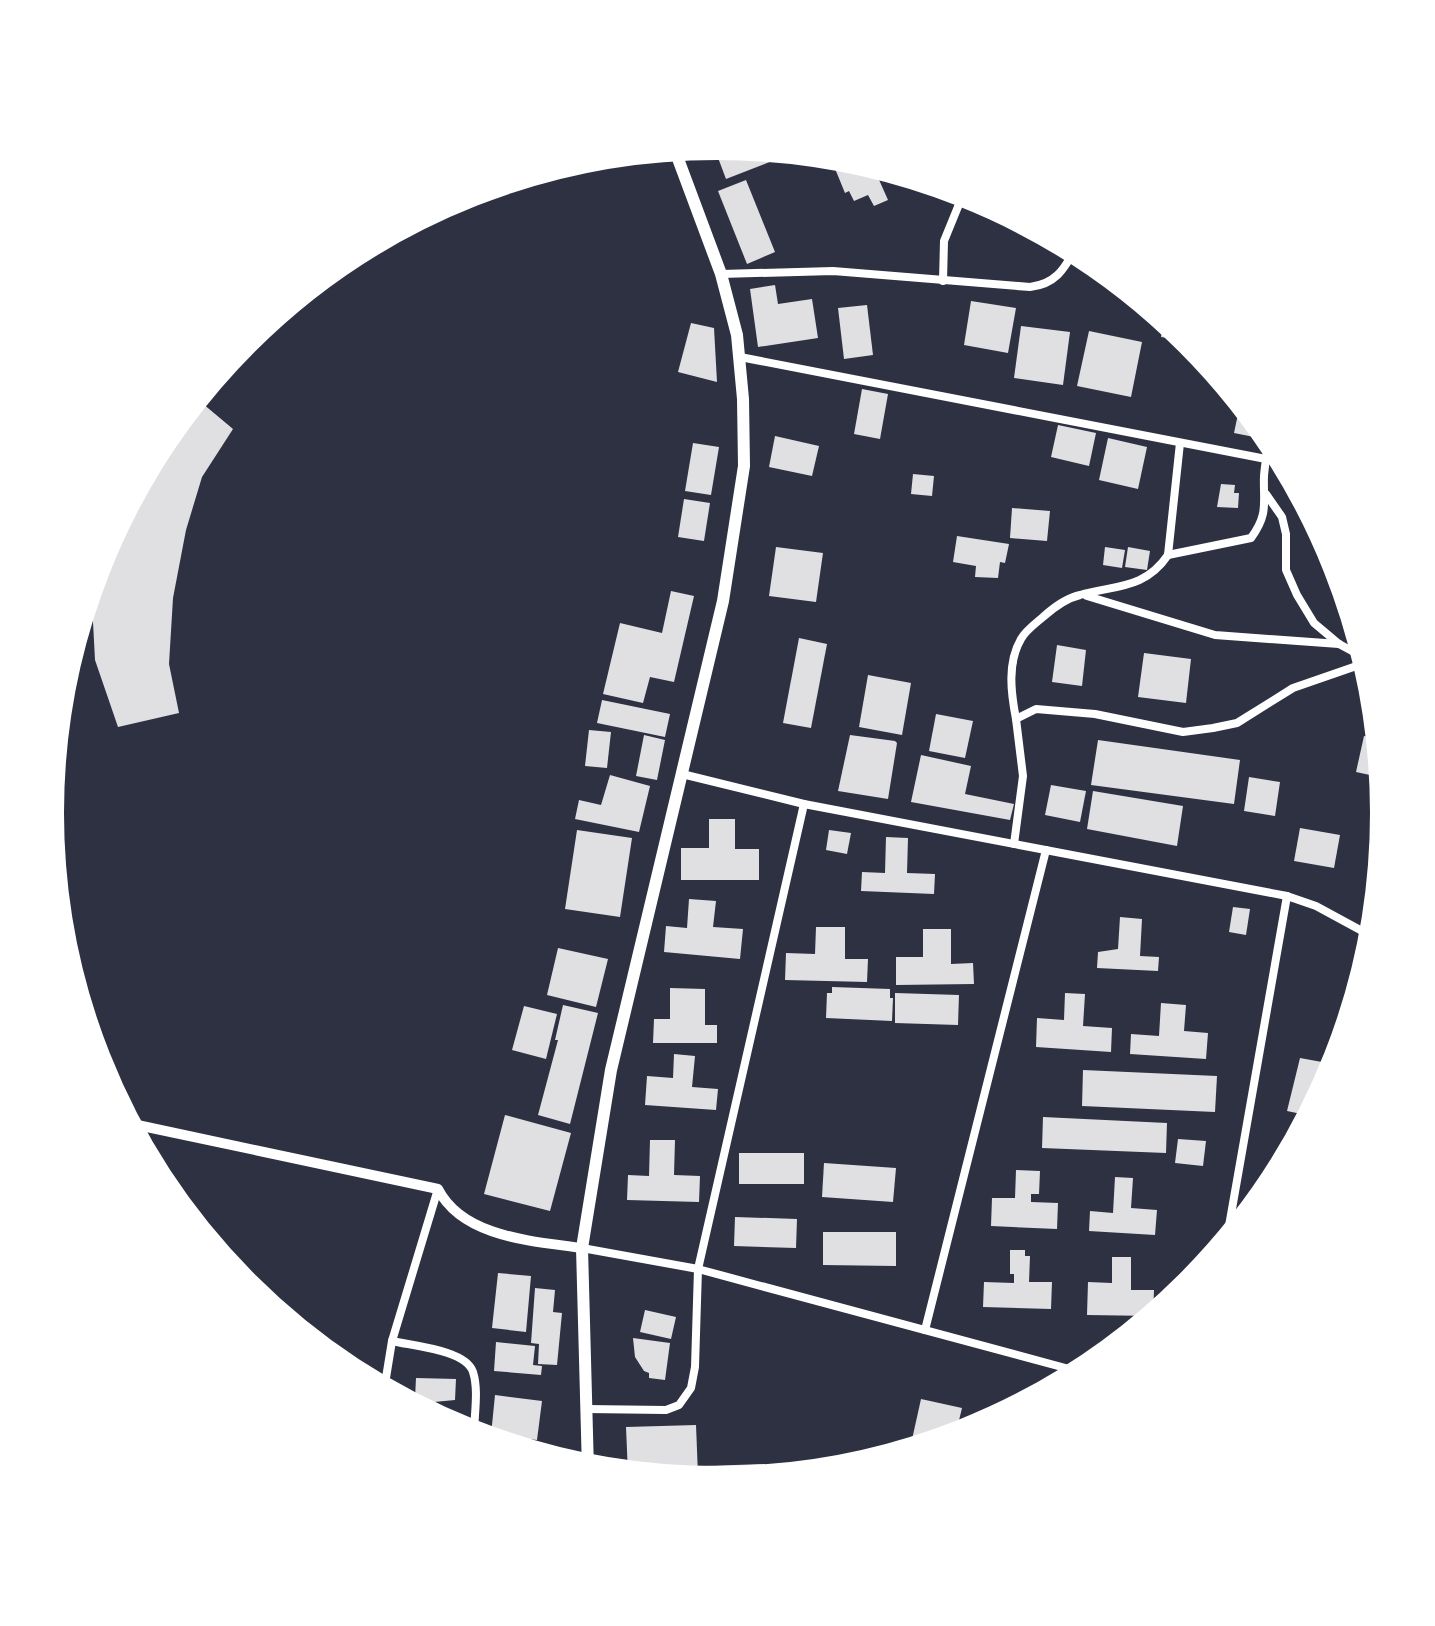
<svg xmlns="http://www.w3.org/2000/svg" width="1435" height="1626" font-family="Karla,sans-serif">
	<rect width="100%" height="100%" fill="#2d3142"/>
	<!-- building -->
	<g fill="#e0e0e3">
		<polygon points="722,144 783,150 785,156 726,179 714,147"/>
		<polygon points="829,154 849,156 872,164 888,200 874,206 868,195 854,201 849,191 845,193"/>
		<polygon points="746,180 775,252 747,264 718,191"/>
		<polygon points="775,285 778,304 812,299 818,338 758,347 750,289"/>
		<polygon points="971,301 1016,308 1008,353 964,345"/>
		<polygon points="867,305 873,355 844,359 838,308"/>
		<polygon points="1164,319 1167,320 1193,342 1161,337"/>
		<polygon points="691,323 714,328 717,382 678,372"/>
		<polygon points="1021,326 1070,332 1063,385 1014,378"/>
		<polygon points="1089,331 1142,342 1131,397 1077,386"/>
		<polygon points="862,389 888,394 880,439 854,434"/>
		<polygon points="196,398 233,429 202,477 186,530 173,598 169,664 179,713 118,727 95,660 91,584 99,556 161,441"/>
		<polygon points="1239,409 1250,411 1261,425 1257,424 1254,437 1234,433"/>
		<polygon points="1058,425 1096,433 1089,466 1051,457"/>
		<polygon points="775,436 819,446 812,476 769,467"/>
		<polygon points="1108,438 1147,447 1138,489 1099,480"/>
		<polygon points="693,443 719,447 711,495 685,491"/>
		<polygon points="913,474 934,476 932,496 911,494"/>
		<polygon points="1221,484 1235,485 1234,493 1239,493 1238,508 1217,507"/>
		<polygon points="684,499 710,503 704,541 678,537"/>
		<polygon points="1012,508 1050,511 1047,541 1010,538"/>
		<polygon points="957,536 1009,544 1005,563 1000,562 998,578 975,577 976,566 953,562"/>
		<polygon points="776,547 823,553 816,602 769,596"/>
		<polygon points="1105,547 1125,550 1122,568 1103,565"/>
		<polygon points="1128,547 1150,551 1147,570 1125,567"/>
		<polygon points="671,591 694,596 674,682 650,677 643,703 603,694 620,623 662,633"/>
		<polygon points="799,638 827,644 811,728 783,723"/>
		<polygon points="1057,645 1086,650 1082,686 1052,682"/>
		<polygon points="1144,653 1191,659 1186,703 1138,697"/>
		<polygon points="868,675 911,683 902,735 859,727"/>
		<polygon points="1372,694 1375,694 1379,731 1367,729"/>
		<polygon points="602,700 670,714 665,737 597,723"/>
		<polygon points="936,714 973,721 965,758 929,751"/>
		<polygon points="589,730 611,732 607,768 585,766"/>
		<polygon points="644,735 665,740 657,780 636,776"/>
		<polygon points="850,735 895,741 897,743 888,799 838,791"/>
		<polygon points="1364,736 1380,739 1384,778 1356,772"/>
		<polygon points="1098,740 1240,760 1234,804 1091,785"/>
		<polygon points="921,755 971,766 965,794 1014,804 1010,820 911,802"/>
		<polygon points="610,775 650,786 639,832 575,819 579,800 601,805"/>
		<polygon points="1249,777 1280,782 1275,816 1244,811"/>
		<polygon points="1051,785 1086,791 1080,822 1045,815"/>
		<polygon points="1093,791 1183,806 1177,846 1087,829"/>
		<polygon points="709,819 735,819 735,849 759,849 759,880 681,880 681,848 709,848"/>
		<polygon points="1300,828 1340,835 1334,868 1294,861"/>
		<polygon points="577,830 632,838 620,917 565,909"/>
		<polygon points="829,830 851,833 847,854 826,850"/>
		<polygon points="886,837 908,838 907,873 935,874 934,894 861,891 862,872 885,873"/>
		<polygon points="689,899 716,901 713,927 743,929 740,959 664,952 666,926 687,928"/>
		<polygon points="1233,907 1250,909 1246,935 1229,932"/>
		<polygon points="1120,917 1142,919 1140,956 1159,957 1158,971 1097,968 1098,952 1118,949"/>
		<polygon points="816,927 845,927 845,959 868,959 867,982 785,980 786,953 815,954"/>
		<polygon points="923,929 951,929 951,964 973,963 974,984 896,985 896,957 923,957"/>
		<polygon points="558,948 608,959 596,1007 547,995"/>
		<polygon points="832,987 890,989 890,998 893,998 892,1021 826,1018 827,993 832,993"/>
		<polygon points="670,988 705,989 705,1025 717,1025 717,1043 653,1043 654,1019 670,1019"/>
		<polygon points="895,993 959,995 958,1025 895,1023"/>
		<polygon points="1065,993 1085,994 1083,1026 1112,1028 1111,1052 1036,1047 1037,1018 1064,1020"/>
		<polygon points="1161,1003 1186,1005 1184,1031 1208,1033 1206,1059 1130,1054 1131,1034 1159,1036"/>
		<polygon points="563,1005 598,1013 570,1124 538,1115 558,1040 555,1040"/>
		<polygon points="524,1006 557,1014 546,1059 512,1050"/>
		<polygon points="674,1054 695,1056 692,1087 718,1089 716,1110 645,1105 647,1076 673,1078"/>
		<polygon points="1300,1058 1333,1064 1332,1070 1335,1071 1311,1116 1287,1111"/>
		<polygon points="1083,1070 1217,1076 1215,1112 1082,1106"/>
		<polygon points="505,1115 571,1133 550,1211 484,1194"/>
		<polygon points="1043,1117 1167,1123 1166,1153 1042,1148"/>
		<polygon points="1178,1139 1206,1141 1203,1166 1175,1163"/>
		<polygon points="650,1140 675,1140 674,1175 700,1176 699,1202 627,1200 628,1175 649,1176"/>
		<rect x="739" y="1153" width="65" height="31"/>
		<polygon points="824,1163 896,1168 893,1202 822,1197"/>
		<polygon points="1016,1170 1040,1171 1039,1194 1031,1194 1031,1202 1058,1203 1057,1229 991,1226 992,1198 1015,1198"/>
		<polygon points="1115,1177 1133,1178 1131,1208 1157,1210 1155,1235 1089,1231 1090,1211 1113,1213"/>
		<polygon points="735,1217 797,1219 796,1248 734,1246"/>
		<polygon points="823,1232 896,1232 896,1266 823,1265"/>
		<polygon points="1010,1250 1025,1250 1025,1256 1030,1256 1029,1282 1052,1282 1051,1309 983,1307 984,1282 1014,1283 1014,1274 1010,1274"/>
		<polygon points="1112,1257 1131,1257 1131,1290 1154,1290 1153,1316 1087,1315 1088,1282 1112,1283"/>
		<polygon points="498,1273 531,1276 526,1332 492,1328"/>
		<polygon points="535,1288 555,1290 553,1312 562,1313 557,1365 538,1364 539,1344 531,1343"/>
		<polygon points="645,1310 676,1317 671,1339 640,1332"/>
		<polygon points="633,1338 670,1343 665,1380 649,1378 649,1373 644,1371 635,1357"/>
		<polygon points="496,1342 535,1346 533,1365 542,1366 541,1375 494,1371"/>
		<polygon points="416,1378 456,1379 455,1400 434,1402 415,1399"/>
		<polygon points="495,1395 542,1401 537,1440 491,1435"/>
		<polygon points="921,1399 962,1408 955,1437 923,1447 911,1444"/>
		<polygon points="696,1425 698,1475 628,1474 626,1427"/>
		<polygon points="502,1443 542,1443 542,1456 501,1444"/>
		<polygon points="765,1464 765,1478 705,1481 705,1466"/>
	</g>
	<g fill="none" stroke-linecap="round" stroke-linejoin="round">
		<!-- minor -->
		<g stroke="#fff" stroke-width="8">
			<path d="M721,274l112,-3 197,16c25,-3 34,-17 45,-38"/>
			<polyline points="943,281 944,241 964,192"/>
			<polyline points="740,357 1266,459"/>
			<polyline points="1266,494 1282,517 1286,534 1286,570 1297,595 1314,623 1339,644 1367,659"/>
			<path d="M1168,555l83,-17c18,-24 12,-36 13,-62 1,-14 4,-27 6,-40"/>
			<polyline points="1087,596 1215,635 1339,644"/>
			<path d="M1016,719c-5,-26 -9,-56 5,-80 4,-8 15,-16 22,-22 10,-9 24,-19 37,-22 36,-10 65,-6 88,-40l12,-112"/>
			<polyline points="682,774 804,804 1287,896 1316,906 1375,938"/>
			<polyline points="1014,844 1023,776 1016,719 1036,709 1095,714 1183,732 1213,728 1237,723 1293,688 1368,662"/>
			<polyline points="1226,1243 1287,896"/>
			<polyline points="582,1248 698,1269 1084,1373"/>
			<polyline points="925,1330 1046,850"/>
			<path d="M392,1341c21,5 74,9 81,31 6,19 1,43 1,63"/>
			<polyline points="384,1390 392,1341 438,1189"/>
			<polyline points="586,1409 666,1410 679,1405 691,1388 695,1367 698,1269 804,804"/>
		</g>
		<!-- tertiary -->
		<path stroke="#fff" stroke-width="10" d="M128,1123l310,66c25,49 96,52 144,59"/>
		<!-- secondary -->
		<polyline stroke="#fff" stroke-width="12" points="588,1470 582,1248 611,1070 723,601 744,466 743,399 737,335 721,274 674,148"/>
	</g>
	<!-- crop -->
	<path d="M0 0H1435V1626H0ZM62 813a655 655 0 1 1 1310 0a655 655 0 1 1-1310 0Z" fill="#fff" fill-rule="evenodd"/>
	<path fill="none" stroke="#fff" stroke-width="4" d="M62 813a655 655 0 1 1 1310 0a655 655 0 1 1-1310 0Z"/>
</svg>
